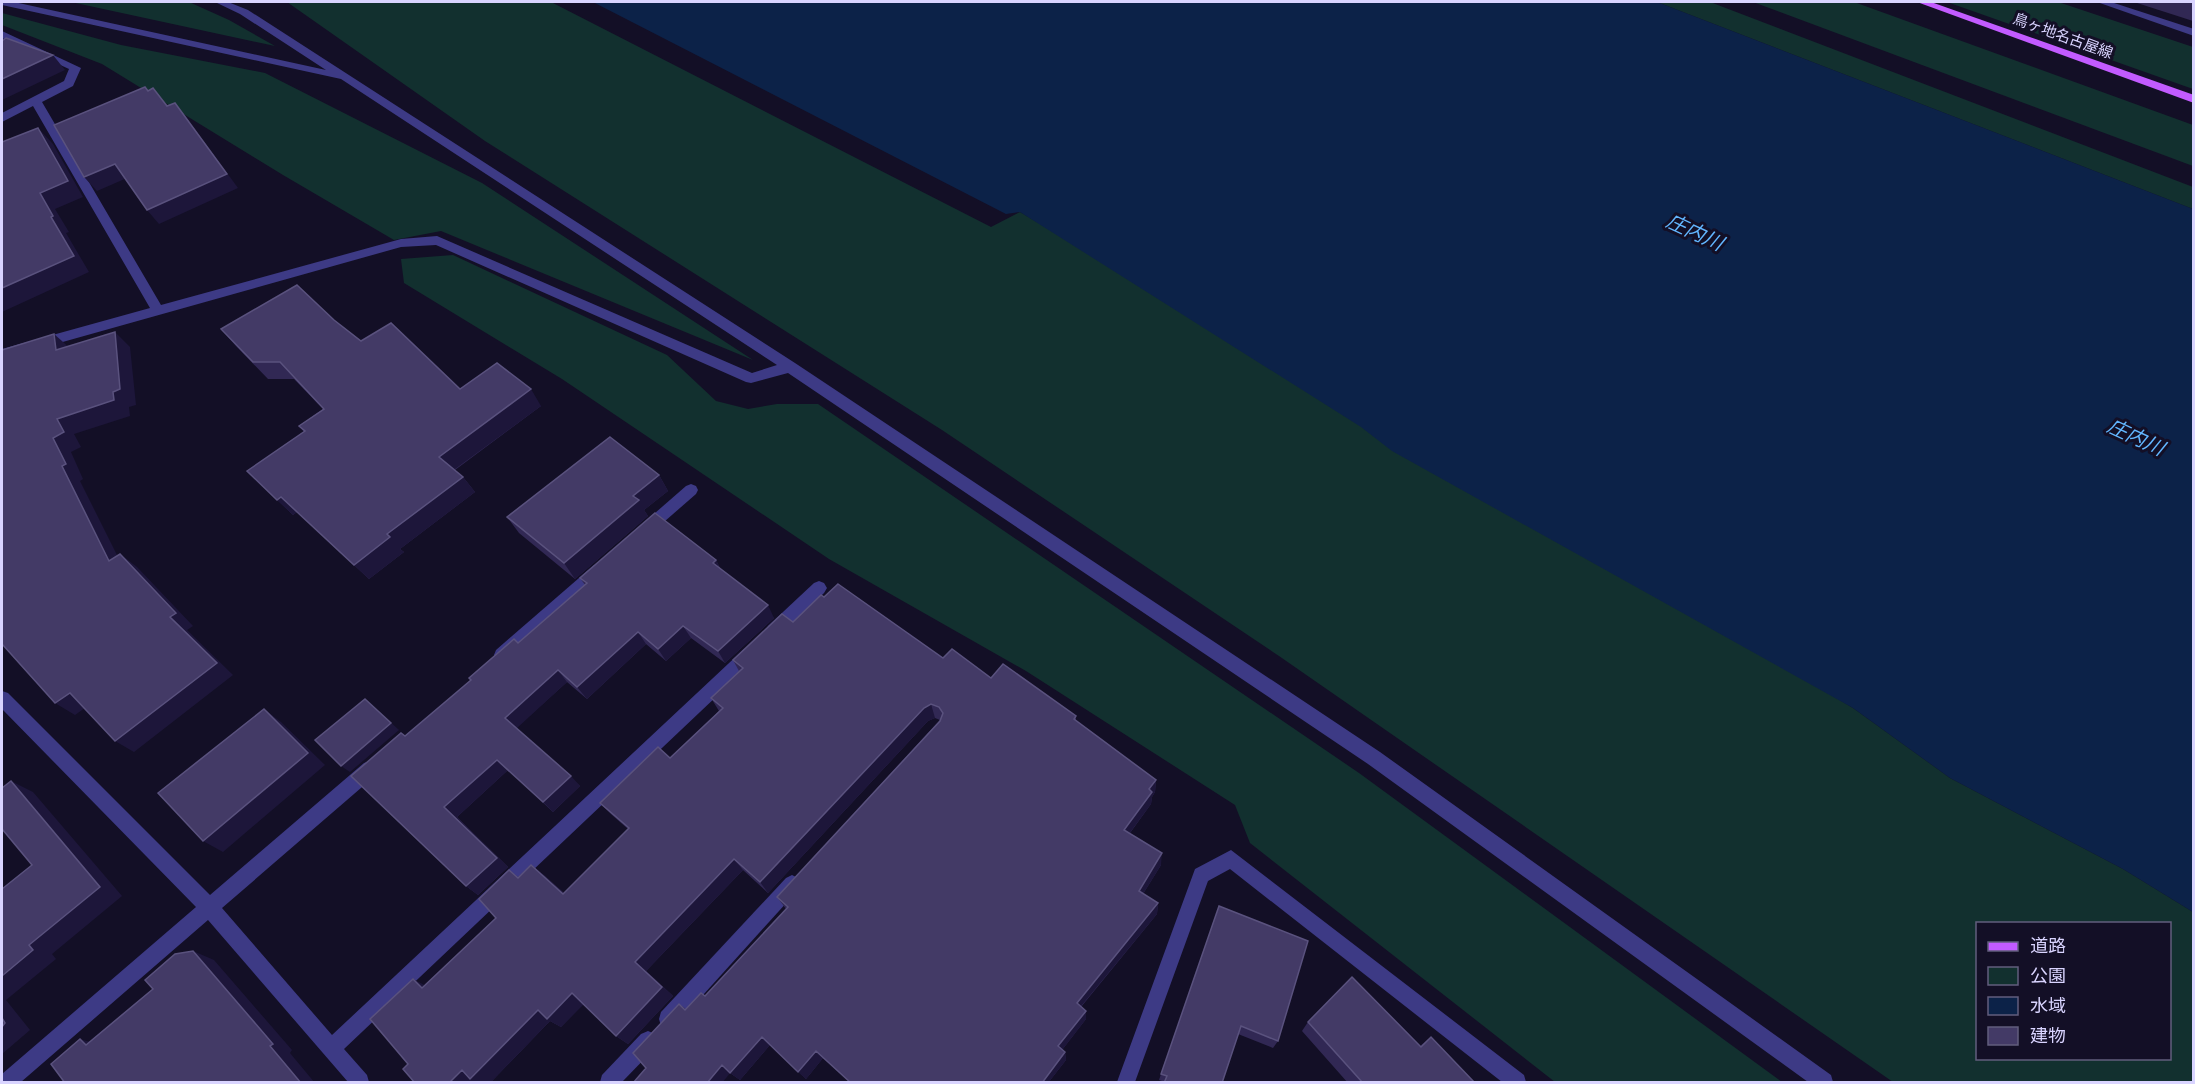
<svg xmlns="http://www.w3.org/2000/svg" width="2195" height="1084" font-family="'Source Sans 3','Noto Sans JP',sans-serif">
	<rect width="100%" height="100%" fill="#130f26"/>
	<!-- green -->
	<g fill="#12302f" fill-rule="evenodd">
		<polygon points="71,2 189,2 229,20 275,46"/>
		<path d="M287,2h264l440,225 29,-15 833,496 97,70 173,91 70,43v170h-300l-614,-426 -337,-226 -457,-289zM1978,924h192v134h-192z"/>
		<polygon points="1657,2 1710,2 2193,187 2193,209"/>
		<polygon points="1753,2 1854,2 2193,125 2193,166"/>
		<polygon points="1947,2 2058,2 2193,47 2193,89"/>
		<polygon points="2,13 121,45 265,73 482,183 753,360 441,231 394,240 283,175 102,64 2,25"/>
		<polygon points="453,255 667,355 716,401 748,409 777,404 818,404 1359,773 1782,1082 1555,1082 1250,843 1235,805 1026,671 829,559 562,379 404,283 401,259"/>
	</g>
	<!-- water -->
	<polygon fill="#0c2248" points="593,2 1657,2 2193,209 2193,912 2123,869 1950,778 1853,708 1392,451 1361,427 1020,212 1006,214"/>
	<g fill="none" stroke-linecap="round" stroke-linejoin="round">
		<!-- minor -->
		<g fill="#3d3a85" fill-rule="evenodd">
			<polygon points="2,2 14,2 326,70 240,14 215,2 228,2 248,10 795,363 1380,752 1831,1075 1833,1082 1808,1082 1368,764 788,373 751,383 746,382 436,245 401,247 2,359 2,349 150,308 33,106 2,122 2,113 64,81 69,69 2,38 2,31 81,68 73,86 42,102 161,305 401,239 437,236 752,373 777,365 341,79 2,5"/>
			<polygon points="2097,2 2111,2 2194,29 2194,36"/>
			<polygon points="691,484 696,486 698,490 696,494 649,535 644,537 639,535 637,531 639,527 686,486"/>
			<polygon points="599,564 604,565 607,570 604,575 508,660 502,662 496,660 494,655 496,650 594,565"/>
			<polygon points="819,581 824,583 827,588 824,593 780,636 774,638 768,636 766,631 768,626 814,583"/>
			<polygon points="750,647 756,649 758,654 756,659 344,1049 367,1075 369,1082 348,1082 208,920 21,1082 2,1082 2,1074 196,907 2,709 2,691 8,693 210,895 364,763 370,761 376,763 378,769 376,775 222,908 332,1035 744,649"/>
			<polygon points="1231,850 1524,1075 1526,1082 1502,1082 1230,869 1208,881 1135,1082 1117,1082 1195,869"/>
			<polygon points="792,875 798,878 801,884 798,890 675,1026 668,1028 661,1026 659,1019 661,1012 786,878"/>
			<polygon points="648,1031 655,1034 658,1041 655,1048 622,1082 600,1082 602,1075 641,1034"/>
		</g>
		<!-- major -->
		<polygon fill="#c25bff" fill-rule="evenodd" points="1917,2 1931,2 2194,95 2194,103"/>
	</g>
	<!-- wall -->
	<g fill="#312854">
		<polygon points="2134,2 2193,2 2193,21"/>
		<polygon points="334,320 361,341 460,389 541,406 455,470 463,477 475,492 400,549 404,552 369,579 297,512 293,515 247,471 304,432 299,426 323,409 294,379 268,379 236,346 221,329"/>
		<polygon points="659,475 668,491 644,510 648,516 575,579 519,533 507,517"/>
		<polygon points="716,560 720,568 774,618 725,663 691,638 666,661 646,644 587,699 567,682 516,728 580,786 553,812 508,770 457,817 508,867 478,895 466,886 405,736 518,643 585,585 580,578"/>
		<polygon points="824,597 943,658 1076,716 1076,721 1156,780 1155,792 1152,797 1151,804 1130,833 1161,865 1143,894 1158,903 1157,914 1081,1007 1086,1011 1086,1019 1062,1050 1065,1052 1066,1060 1048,1083 851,1083 823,1058 806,1079 770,1045 740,1080 730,1073 646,1068 679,1004 686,1009 705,996 786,909 777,897 940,720 935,718 928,721 768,893 743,870 646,971 673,996 628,1044 616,1036 583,1004 561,1027 550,1021 490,1083 479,1083 474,1081 473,1083 415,1083 408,1064 425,985 496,918 509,870 518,877 531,865 545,876 564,893 628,829 612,815 600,803 670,758 719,711 711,698 739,671 733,660 793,622"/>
		<polygon points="1219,906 1278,1041 1273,1048 1238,1034 1165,1082 1159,1080 1161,1074"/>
		<polygon points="1308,1022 1420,1046 1431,1037 1475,1083 1348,1083 1302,1031"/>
	</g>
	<!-- shaded-wall -->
	<g fill="#1d163a">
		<polygon points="53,55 65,70 2,100 2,79"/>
		<polygon points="186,117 238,188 159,224 147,210"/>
		<polygon points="38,128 53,144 83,197 55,209 69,232 66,233 89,272 2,312 2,288 51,217 40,193"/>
		<polygon points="115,164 127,178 97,191 84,177"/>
		<polygon points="115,332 130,347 136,405 129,407 130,416 74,434 81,447 71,452 83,479 80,481 127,575 109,561 62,466 53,438 57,419 113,392"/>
		<polygon points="54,334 71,349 56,350"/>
		<polygon points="531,389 541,406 451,472 439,457"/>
		<polygon points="659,475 668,491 644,510 648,516 575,579 564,563 633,496"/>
		<polygon points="463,477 475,492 400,549 404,552 369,579 354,565 387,534"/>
		<polygon points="281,497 297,512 293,515 277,500"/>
		<polygon points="120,554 137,567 193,626 187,630 233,675 134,752 115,741 170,617"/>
		<polygon points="716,560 722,573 713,563"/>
		<polygon points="768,605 774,618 725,663 718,651"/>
		<polygon points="683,626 691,638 666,661 658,649"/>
		<polygon points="638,632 646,644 587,699 577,687"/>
		<polygon points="558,670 567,682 516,729 505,718"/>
		<polygon points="70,693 89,705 75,715 55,703"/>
		<polygon points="365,699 399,730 350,772 341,766"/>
		<polygon points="931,704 935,718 928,721 768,893 760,882 924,708"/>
		<polygon points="264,709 281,722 325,765 223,852 203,841"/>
		<polygon points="497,760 508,770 457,817 508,867 478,895 466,886 444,807"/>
		<polygon points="571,776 580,786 553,812 543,802"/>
		<polygon points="1156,780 1155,792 1152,797 1151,804 1123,842 1124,830 1149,789"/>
		<polygon points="11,781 33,792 122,896 52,954 56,959 6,1000 30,1030 2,1054 2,976 29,945 100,887"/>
		<polygon points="1162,853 1161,865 1138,902 1139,891"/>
		<polygon points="734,859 743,870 646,971 673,996 628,1044 616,1036 635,962"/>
		<polygon points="531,865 545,876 576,905 563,894"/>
		<polygon points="1158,903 1157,914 1077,1011 1077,1003"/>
		<polygon points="193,951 214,960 292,1050 290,1053 315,1083 301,1083"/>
		<polygon points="413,979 430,988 422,988"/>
		<polygon points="572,993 586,1002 561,1027 550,1021 490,1083 479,1083 474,1081 473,1083 449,1083 462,1070 538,1010"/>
		<polygon points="1086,1011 1086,1019 1059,1054 1058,1046"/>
		<polygon points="762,1037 770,1045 740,1080 730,1073"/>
		<polygon points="80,1039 104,1046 86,1045"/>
		<polygon points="816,1051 823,1058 806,1079 798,1072"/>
		<polygon points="1065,1052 1066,1060 1048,1083 1042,1083"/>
		<polygon points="722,1065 731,1072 722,1083 707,1083"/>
	</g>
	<!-- building -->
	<g fill="#433a66" stroke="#5a527e" stroke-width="1.5">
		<polygon points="6,38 53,55 2,79 2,41"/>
		<polygon points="145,87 148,91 153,88 167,106 175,103 227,174 147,210 115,164 84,177 54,125"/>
		<polygon points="38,128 68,181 40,193 53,216 51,217 74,256 2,288 2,142"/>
		<polygon points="297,285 334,320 361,341 391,323 460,389 497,363 531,389 439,457 463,477 387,534 390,537 354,565 281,497 277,500 247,471 305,431 299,426 324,409 280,362 253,362 221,329"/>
		<polygon points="115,332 120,389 113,392 114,400 57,419 64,432 53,438 66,464 62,466 109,561 120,554 176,613 170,617 217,663 115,741 70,693 55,703 2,644 2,350 54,334 56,350"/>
		<polygon points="610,437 659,475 633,496 639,500 564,563 507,517"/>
		<polygon points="655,513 716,560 713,563 768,605 718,651 683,626 658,649 638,632 577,687 558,670 505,718 571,776 543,802 497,760 444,807 497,858 466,886 351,776 401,733 405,736 471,680 469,678 514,639 518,643 587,583 580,578"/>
		<polygon points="838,584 943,658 952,649 991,678 1003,664 1076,716 1074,719 1156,780 1149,789 1152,792 1124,830 1162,853 1139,891 1158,903 1077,1003 1086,1011 1058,1046 1065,1052 1042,1083 1033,1083 1032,1082 1031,1083 851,1083 816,1051 798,1072 762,1037 730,1073 722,1065 707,1083 633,1083 646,1068 633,1053 679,1004 685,1010 701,993 705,996 788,907 777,897 940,721 943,713 939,707 931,704 924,708 760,882 734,859 635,962 662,987 616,1036 572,993 547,1019 538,1010 470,1079 462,1070 449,1083 415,1083 403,1069 408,1064 370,1019 413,979 422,988 496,918 479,899 509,870 518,878 531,865 563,894 629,828 600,803 658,747 670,758 723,708 711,698 743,668 733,660 782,614 793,622 821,595 824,597"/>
		<polygon points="365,699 391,723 341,766 315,740"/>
		<polygon points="264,709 308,753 203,841 158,793"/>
		<polygon points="11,781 100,887 29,945 33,950 2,976 2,889 32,865 2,829 2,788"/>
		<polygon points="1219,906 1308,941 1278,1041 1241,1026 1222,1083 1164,1083 1167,1076 1161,1074"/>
		<polygon points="193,951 273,1044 270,1046 301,1083 65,1083 51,1064 80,1039 86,1045 153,989 145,980 175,954"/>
		<polygon points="1352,977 1421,1047 1431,1037 1475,1083 1363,1083 1308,1022"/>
		<polygon points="2,1018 5,1023 2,1027"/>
	</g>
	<g text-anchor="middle" stroke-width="6" stroke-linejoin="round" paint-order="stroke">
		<!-- far-street labels -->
		<g font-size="15" fill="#d9d4ff" stroke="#130f26">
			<text transform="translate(2063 36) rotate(20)" y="5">鳥ヶ地名古屋線</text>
		</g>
		<!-- water labels -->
		<g font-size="20" font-style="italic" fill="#62b6ff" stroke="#130f26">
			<text transform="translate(1695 232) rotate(25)" y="7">庄内川</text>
			<text transform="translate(2136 437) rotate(25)" y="7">庄内川</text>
		</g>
	</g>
	<!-- border -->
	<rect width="2195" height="1084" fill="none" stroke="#d9d4ff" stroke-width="6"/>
	<!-- legend -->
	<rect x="1976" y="922" width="195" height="138" fill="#130f26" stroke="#625e7d" stroke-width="1.5"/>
	<rect x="1988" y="942" width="30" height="9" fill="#c25bff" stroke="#625e7d" stroke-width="1.5"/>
	<text x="2030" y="952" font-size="18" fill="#d9d4ff">道路</text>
	<rect x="1988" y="967" width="30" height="18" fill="#12302f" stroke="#625e7d" stroke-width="1.5"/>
	<text x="2030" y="982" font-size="18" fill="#d9d4ff">公園</text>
	<rect x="1988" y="997" width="30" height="18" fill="#0c2248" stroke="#625e7d" stroke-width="1.5"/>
	<text x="2030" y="1012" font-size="18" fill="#d9d4ff">水域</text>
	<rect x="1988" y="1027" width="30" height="18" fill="#433a66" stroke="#625e7d" stroke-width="1.5"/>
	<text x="2030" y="1042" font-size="18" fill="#d9d4ff">建物</text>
</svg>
